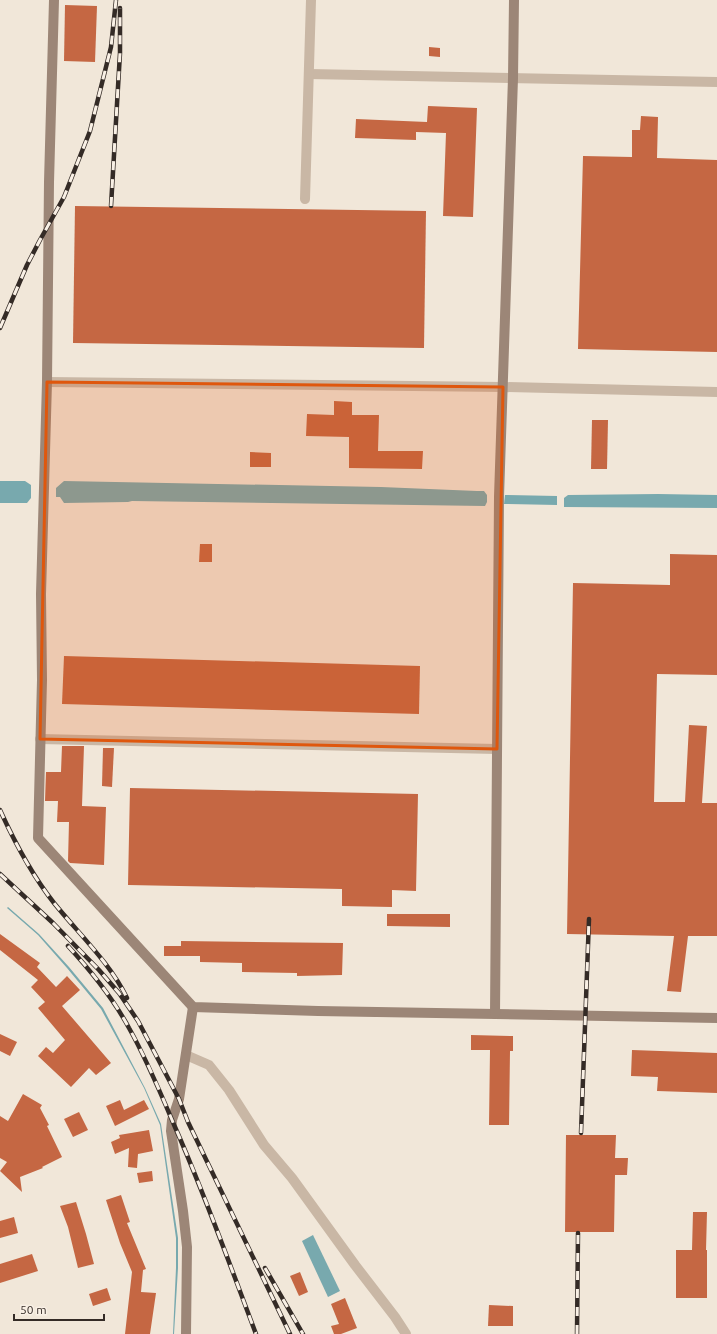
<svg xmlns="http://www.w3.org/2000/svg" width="717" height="1334" font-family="Ubuntu,sans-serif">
	<rect width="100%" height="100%" fill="#f1e7d9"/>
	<!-- water -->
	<g fill="#78a9ae">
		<polygon points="0,481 25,481 31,485 31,498 27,503 0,503"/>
		<polygon points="64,481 381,487 477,491 484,491 487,495 487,502 485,506 132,501 128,502 64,503 60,497 56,497 56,488"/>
		<polygon points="658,494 717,495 717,508 564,507 564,498 568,495"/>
		<polygon points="505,495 557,496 557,505 504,504"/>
		<polygon points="8,907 39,934 69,967 103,1008 145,1088 161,1124 178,1238 178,1268 174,1334 173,1334 176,1268 176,1238 160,1125 144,1088 101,1009 67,968 38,935 7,908"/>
		<polygon points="313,1235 340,1291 328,1297 302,1241"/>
	</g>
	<!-- building -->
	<g fill="#c56743">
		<polygon points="65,5 97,6 95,62 64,61"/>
		<polygon points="429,47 440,48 440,57 429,56"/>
		<polygon points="428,106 477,108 473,217 443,216 446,133 416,132 416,140 355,138 356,119 427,122"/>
		<polygon points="641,116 658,117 657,158 717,160 717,352 578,349 583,156 632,157 632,130 640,130"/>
		<polygon points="75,206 426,211 424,348 73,343"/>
		<polygon points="334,401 352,402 352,415 379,415 378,451 423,451 422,469 349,468 349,437 306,436 307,414 334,415"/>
		<polygon points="592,420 608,420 607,469 591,469"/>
		<polygon points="250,452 271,453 271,467 250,467"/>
		<polygon points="200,544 212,544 212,562 199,562"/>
		<polygon points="670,554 717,555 717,675 657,674 654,802 685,802 689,725 707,726 702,803 717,803 717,936 688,936 681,992 667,991 674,936 567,934 573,583 670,585"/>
		<polygon points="64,656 420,666 419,714 62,704"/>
		<polygon points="62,746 84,746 82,806 106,807 104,865 70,863 68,861 69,822 57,822 58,801 45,801 46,772 61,772"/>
		<polygon points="103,748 114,748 112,787 102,786"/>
		<polygon points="130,788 418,794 416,891 392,890 392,907 342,906 342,889 128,885"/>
		<polygon points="387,914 450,914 450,927 387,926"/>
		<polygon points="0,934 40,963 37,967 56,987 67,976 80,990 62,1006 111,1063 96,1075 89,1068 71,1087 38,1056 46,1047 53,1053 65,1040 38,1008 45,1002 31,987 38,980 0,950"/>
		<polygon points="181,941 343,943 342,975 297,976 297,973 242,972 242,963 200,962 200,956 164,956 164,946 181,946"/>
		<polygon points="0,1034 17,1042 10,1056 0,1051"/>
		<polygon points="471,1035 513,1036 513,1051 510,1051 509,1125 489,1125 490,1050 471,1050"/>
		<polygon points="632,1050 717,1053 717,1093 657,1091 658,1077 631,1076"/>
		<polygon points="23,1094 42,1105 40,1108 49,1125 47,1126 62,1157 42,1167 43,1168 20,1177 22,1192 0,1171 7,1162 0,1158 0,1116 8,1121"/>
		<polygon points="120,1100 124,1110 144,1100 149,1109 115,1126 106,1106"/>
		<polygon points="79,1112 88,1130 73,1137 64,1119"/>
		<polygon points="149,1130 153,1151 138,1154 137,1168 128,1167 129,1148 115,1154 111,1142 120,1138 119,1135"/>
		<polygon points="566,1135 616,1135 615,1158 628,1158 627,1175 615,1175 614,1232 565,1232"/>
		<polygon points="152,1171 153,1181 139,1183 137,1173"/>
		<polygon points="121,1195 130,1222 127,1223 146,1269 143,1270 141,1292 156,1293 150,1334 125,1334 132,1272 120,1243 106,1200"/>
		<polygon points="76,1202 86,1234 94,1264 78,1268 68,1227 60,1206"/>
		<polygon points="693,1212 707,1212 706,1250 707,1250 707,1298 676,1298 676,1250 692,1250"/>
		<polygon points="14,1217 18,1233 0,1238 0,1221"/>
		<polygon points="32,1254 38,1271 0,1283 0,1264"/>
		<polygon points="300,1272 308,1292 299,1296 290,1276"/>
		<polygon points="107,1288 111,1300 93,1306 89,1294"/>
		<polygon points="345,1298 357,1328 341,1334 334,1334 331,1326 339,1324 331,1304"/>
		<polygon points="489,1305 513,1306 513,1326 488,1326"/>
	</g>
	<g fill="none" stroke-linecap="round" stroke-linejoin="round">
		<!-- street -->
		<g stroke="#c9b7a5" stroke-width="10">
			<polyline points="309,74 717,82"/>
			<polyline points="305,199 311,0"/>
			<polyline points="47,382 503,387 717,392"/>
			<polyline points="40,739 497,749"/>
			<polyline points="186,1055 209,1065 229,1090 264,1145 292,1178 355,1265 395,1317 406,1334"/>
		</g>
		<!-- secondary -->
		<g stroke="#9c8677" stroke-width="10">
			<polyline points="54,0 49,182 47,382 41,594 42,680 38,838 193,1007 318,1011 717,1018"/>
			<polyline points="495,1014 499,497 513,78 514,0"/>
			<polyline points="186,1334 187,1247 183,1211 171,1131 172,1120 179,1099 193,1007"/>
		</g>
		<!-- rail casing -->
		<g stroke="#342b26" stroke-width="4.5">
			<g id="rail">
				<polyline points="111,206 120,53 120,8"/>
				<polyline points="0,328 27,265 40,240 64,197 90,131 111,47 116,0"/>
				<path d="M0,810c15,33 32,65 54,93 25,31 56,60 73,95"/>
				<polyline points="0,874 53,923 99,970 119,993 138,1021 179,1099 188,1122 290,1334"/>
				<path d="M68,946c23,25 45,52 61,82 18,32 32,66 46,99 30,68 55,138 81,207"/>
				<polyline points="581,1133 589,919"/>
				<polyline points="265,1268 303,1334"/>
				<polyline points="577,1334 578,1233"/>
			</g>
		</g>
		<!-- rail -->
		<use href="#rail" stroke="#f9f0e5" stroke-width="3" stroke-dasharray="9" stroke-linecap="butt"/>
	</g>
	<!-- marked area -->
	<path fill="#df570d" fill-opacity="0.2" stroke="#df570d" stroke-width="3" stroke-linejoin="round" d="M47,382l456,5 -6,362 -457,-10z"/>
	<!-- scale -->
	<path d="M14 1314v6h90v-6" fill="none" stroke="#342b26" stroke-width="2"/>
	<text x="20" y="1314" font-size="12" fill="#342b26" stroke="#f9f0e5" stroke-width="3" paint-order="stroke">50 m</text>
</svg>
